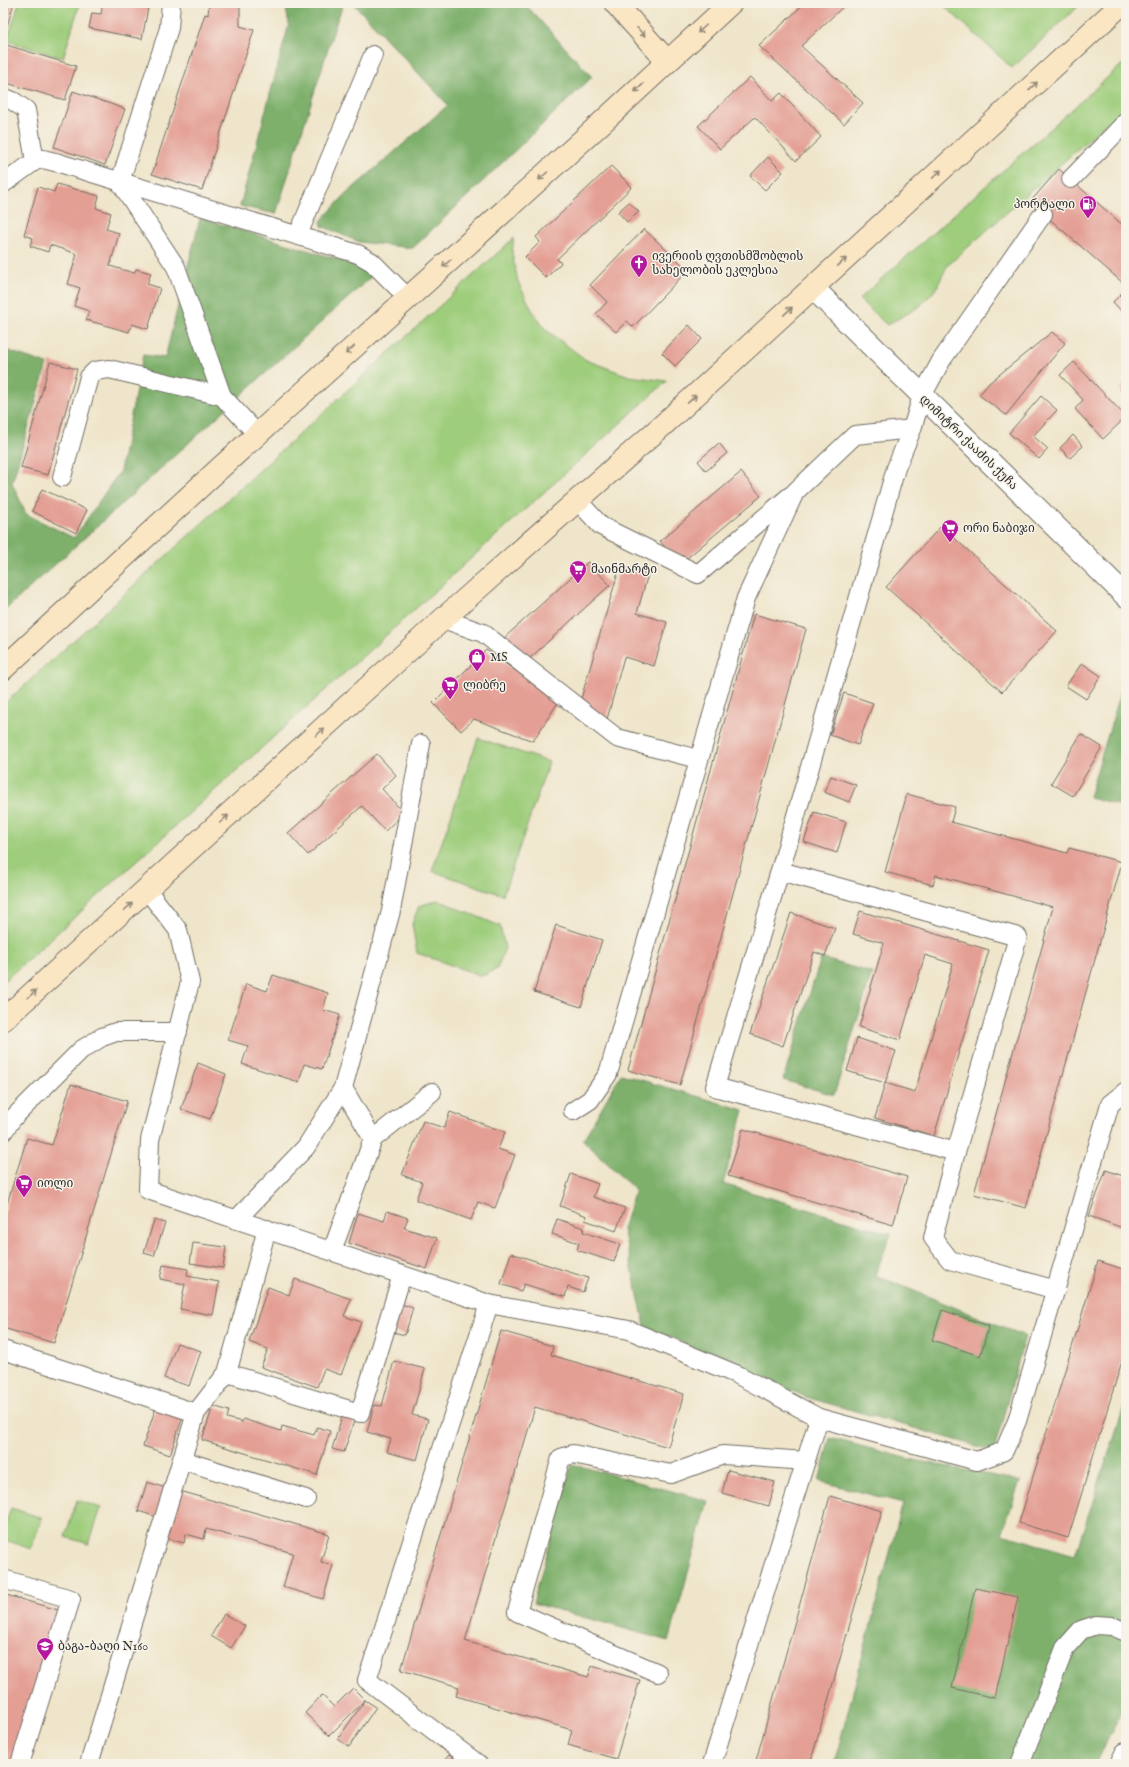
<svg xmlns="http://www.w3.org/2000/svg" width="1129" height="1767" font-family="'IM FELL English','Noto Serif Georgian',serif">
	<rect width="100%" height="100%" fill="#f7f3e8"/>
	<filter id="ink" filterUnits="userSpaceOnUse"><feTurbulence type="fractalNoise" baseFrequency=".025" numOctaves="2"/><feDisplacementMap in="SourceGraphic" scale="8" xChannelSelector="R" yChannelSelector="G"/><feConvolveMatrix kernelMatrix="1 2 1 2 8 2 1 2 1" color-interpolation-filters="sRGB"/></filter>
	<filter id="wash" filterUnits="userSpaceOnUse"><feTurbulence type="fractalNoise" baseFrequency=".012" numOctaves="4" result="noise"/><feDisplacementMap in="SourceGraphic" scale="16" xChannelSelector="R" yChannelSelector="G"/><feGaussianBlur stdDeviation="0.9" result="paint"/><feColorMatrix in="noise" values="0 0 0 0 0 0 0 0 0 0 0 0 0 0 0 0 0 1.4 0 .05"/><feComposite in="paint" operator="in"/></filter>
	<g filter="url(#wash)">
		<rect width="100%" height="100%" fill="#efe5ca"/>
		<!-- green -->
		<g fill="#9ecd7c" stroke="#647c54">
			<polygon points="19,3 80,3 63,58 7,41"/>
			<polygon points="941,3 1082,3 1012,68"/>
			<polygon points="1126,61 1126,106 947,266 936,289 919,307 887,325 859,299"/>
			<polygon points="514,238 512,253 518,282 532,310 545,329 586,360 629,376 667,381 3,982 3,705"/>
			<polygon points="478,738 549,762 503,895 432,871"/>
			<polygon points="438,900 500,926 505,948 497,969 482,976 417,953 412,924 419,906"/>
			<polygon points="77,1500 101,1508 89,1544 65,1537"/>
			<polygon points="11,1508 42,1518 31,1549 3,1539 3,1531"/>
		</g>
		<!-- forest -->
		<g fill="#7eb06c" stroke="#546e4c">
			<polygon points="285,3 344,3 337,20 276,214 240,206 289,24"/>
			<polygon points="353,3 524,3 592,77 413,248 359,242 322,226 321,221 345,195 448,105"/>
			<polygon points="200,218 367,268 371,277 3,612 3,349 47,364 12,483 26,514 74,538 120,471 143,355 165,358"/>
			<polygon points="1126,675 1126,807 1089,797"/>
			<polygon points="821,958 872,973 834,1095 783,1080"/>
			<polygon points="621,1074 744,1110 723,1184 891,1234 875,1275 1025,1336 994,1451 806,1397 645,1326 623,1229 635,1190 583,1140"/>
			<polygon points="1126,1401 1126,1702 1096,1764 834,1764 903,1503 819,1481 830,1438 914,1460 1020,1481 1002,1534 1075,1555"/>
			<polygon points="572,1464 708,1501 669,1641 533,1603"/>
		</g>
		<g id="blocks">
			<!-- building -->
			<g fill="#e49f94">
				<polygon points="3,3 14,3 3,39"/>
				<polygon points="98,3 149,3 142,39 89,28 92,13 101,14 102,9"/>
				<polygon points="209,3 240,3 240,26 254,30 202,190 152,174 205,14 208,15"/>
				<polygon points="805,3 847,3 801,46 863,103 844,124 759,46"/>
				<polygon points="3,44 76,66 65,100 3,82"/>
				<polygon points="750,77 772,101 781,93 821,137 796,161 755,117 720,149 698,126"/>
				<polygon points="73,91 125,109 105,165 54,147"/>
				<polygon points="768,157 783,172 765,190 750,176"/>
				<polygon points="611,166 632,187 557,259 561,263 546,278 525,257 540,242 536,237"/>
				<polygon points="1059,169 1126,228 1126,279 1123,283 1030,202"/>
				<polygon points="57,184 99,196 96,208 111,213 106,229 119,233 110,266 134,273 136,269 151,273 147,284 160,288 148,329 132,324 129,332 86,320 89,311 74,306 80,288 68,284 77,254 50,245 48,252 30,246 33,238 24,235 38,187 54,192"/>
				<polygon points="629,202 639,212 627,222 618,212"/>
				<polygon points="644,229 688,270 633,327 627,321 616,332 596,314 607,302 590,285"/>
				<polygon points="1126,289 1126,316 1113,302"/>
				<polygon points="689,325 702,339 675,366 662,353"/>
				<polygon points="1052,332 1065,343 1006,415 979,395 989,383"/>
				<polygon points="50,362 77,369 48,475 21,468"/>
				<polygon points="1074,362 1126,417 1103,439 1075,409 1083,400 1060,375"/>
				<polygon points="1126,382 1126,395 1120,389"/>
				<polygon points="1041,396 1057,410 1033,436 1048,449 1039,459 1009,433"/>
				<polygon points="1073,435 1083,446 1070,458 1060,448"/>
				<polygon points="719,443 727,453 706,471 698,461"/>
				<polygon points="741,472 761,496 680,564 660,541"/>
				<polygon points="42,489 87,510 76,533 32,511"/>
				<polygon points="941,526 1057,631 1002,692 886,587"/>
				<polygon points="588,562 610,585 530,658 504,638"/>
				<polygon points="620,566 648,574 637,613 667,622 654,666 624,657 606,723 580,702"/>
				<polygon points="754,614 806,629 680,1085 628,1070"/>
				<polygon points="486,650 559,701 533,741 474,719 461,731 433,703"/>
				<polygon points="1082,663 1101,676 1086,699 1066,686"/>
				<polygon points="844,693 873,703 858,745 830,735"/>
				<polygon points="1081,734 1102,747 1073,796 1051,783"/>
				<polygon points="377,754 396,775 382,789 404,813 385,831 362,806 308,855 288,833"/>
				<polygon points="831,776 856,785 849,802 824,792"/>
				<polygon points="907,794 955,807 951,822 1067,853 1069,848 1122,862 1026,1208 974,1194 1053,907 936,875 933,885 885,872"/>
				<polygon points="814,812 846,822 837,853 804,842"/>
				<polygon points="860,911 989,950 934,1136 875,1118 885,1083 847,1071 857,1038 896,1051 885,1083 915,1092 953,964 925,955 900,1040 859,1027 884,943 853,934"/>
				<polygon points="791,913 835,928 825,956 814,952 783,1046 750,1034"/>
				<polygon points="556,925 602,940 581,1007 534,992"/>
				<polygon points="273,975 328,993 323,1010 340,1015 322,1069 304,1064 299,1082 242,1064 248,1046 228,1040 246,984 267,991"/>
				<polygon points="198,1063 226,1074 210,1119 181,1109"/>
				<polygon points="71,1084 127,1101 54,1343 3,1328 3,1217 27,1138 52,1145"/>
				<polygon points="450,1112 505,1132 498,1149 515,1155 495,1208 478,1202 471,1220 416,1200 422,1182 402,1175 423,1121 444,1128"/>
				<polygon points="743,1129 907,1177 893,1225 728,1176"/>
				<polygon points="1106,1170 1126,1177 1126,1229 1089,1216"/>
				<polygon points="571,1174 598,1184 593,1197 625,1208 616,1231 585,1220 587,1216 560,1206"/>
				<polygon points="387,1211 408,1218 404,1228 437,1238 427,1269 349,1243 358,1213 384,1221"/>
				<polygon points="557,1219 584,1228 583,1232 620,1244 614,1262 577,1250 579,1243 552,1234"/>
				<polygon points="154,1220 165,1223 154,1256 144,1253"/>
				<polygon points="193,1243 226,1247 223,1268 190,1263"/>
				<polygon points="511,1253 588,1278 583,1292 568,1287 565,1297 524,1284 521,1291 501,1284"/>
				<polygon points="1098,1261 1126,1270 1126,1348 1068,1538 1019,1523"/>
				<polygon points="163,1265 188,1269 187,1276 219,1282 213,1315 180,1309 185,1284 160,1279"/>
				<polygon points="295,1279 351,1299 344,1316 361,1322 341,1375 324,1369 317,1387 261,1367 268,1349 249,1342 268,1287 289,1295"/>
				<polygon points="398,1303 413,1308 405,1335 389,1331"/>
				<polygon points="942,1310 989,1326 980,1356 932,1340"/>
				<polygon points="501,1331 553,1346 551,1355 684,1394 668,1447 535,1407 465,1641 588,1677 592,1666 640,1680 616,1759 568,1745 572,1730 456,1696 459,1687 401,1670"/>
				<polygon points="177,1343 201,1351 189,1386 164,1378"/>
				<polygon points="394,1361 425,1369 412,1415 428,1419 417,1460 387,1452 391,1439 367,1432 374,1405 382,1406"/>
				<polygon points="157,1404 184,1413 170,1455 143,1446"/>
				<polygon points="213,1406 229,1411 227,1418 242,1422 243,1419 281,1431 282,1426 314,1435 317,1427 330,1431 317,1475 202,1440"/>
				<polygon points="343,1413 355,1418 344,1452 332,1449"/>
				<polygon points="728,1470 775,1482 769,1506 722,1493"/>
				<polygon points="147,1482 166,1488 157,1517 138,1511"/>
				<polygon points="180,1491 329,1534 321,1562 333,1565 323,1599 283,1587 293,1553 206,1529 204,1539 186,1534 184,1543 166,1538"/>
				<polygon points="830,1496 882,1511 810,1764 755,1764"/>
				<polygon points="975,1588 1018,1597 995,1698 952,1688"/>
				<polygon points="3,1594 58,1610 14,1764 3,1764"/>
				<polygon points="224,1614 245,1626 231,1648 211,1636"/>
				<polygon points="353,1688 365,1700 329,1736 305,1713 322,1695 334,1707"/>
				<polygon points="365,1700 376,1707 349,1747 338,1739"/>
				<polygon points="449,1755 460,1764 441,1764"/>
			</g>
		</g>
	</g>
	<g filter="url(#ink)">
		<use href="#blocks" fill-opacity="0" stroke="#706c63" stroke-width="1"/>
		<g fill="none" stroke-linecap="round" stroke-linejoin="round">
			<!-- service casing -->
			<g stroke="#706c63" stroke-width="20">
				<g id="service">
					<polyline points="171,3 169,28 120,182 176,267 222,396"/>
					<polyline points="3,97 13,101 26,110 35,161"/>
					<polyline points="1071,179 1126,122"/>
					<polyline points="3,184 35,161 43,159 59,163 358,254 372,262 408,298"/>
					<polyline points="298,235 373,55"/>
					<polyline points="62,477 89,377 95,371 109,369 222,396 257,434"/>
					<polyline points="578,501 601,526 698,574 790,496"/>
					<polyline points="443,619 483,633 617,738 698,759"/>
					<polyline points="780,871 1018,937 956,1152 933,1238 950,1260 1056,1290"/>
					<polyline points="147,890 178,930 190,982 150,1140 148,1190 489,1304 629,1330 738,1375 819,1418 977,1461 1004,1451 1017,1421 1110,1104 1126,1091"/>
					<polyline points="573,1111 590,1100 608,1074 746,598 795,492 855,435 912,429"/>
					<polyline points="3,1132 13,1118 81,1050 102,1037 116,1032 178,1032"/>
					<polyline points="373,1139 432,1092"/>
					<polyline points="956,1152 715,1087 780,871 896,468 912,429 922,396 941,361 1043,214"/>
					<polyline points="236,1220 306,1147 343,1088 391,911 421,744"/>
					<polyline points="332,1251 373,1139 343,1088"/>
					<polyline points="3,1350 196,1413"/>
					<polyline points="227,1373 360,1413 402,1275"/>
					<polyline points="182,1460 306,1499"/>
					<polyline points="3,1579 71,1599 20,1764"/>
					<polyline points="658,1673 517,1612 561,1458 573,1454 671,1474 723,1455 806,1461"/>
					<polyline points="89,1764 196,1413 227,1373 267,1229"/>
					<polyline points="478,1764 367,1680 489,1304"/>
					<polyline points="712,1764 819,1418"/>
					<polyline points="1020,1764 1065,1648 1081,1630 1096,1625 1112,1626 1126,1632"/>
				</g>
			</g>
			<!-- tertiary casing -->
			<g stroke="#706c63" stroke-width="24">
				<g id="tertiary">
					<polyline points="813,288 1126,596"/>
					<polyline points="1121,1764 1126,1754"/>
				</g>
			</g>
			<!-- secondary casing -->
			<g stroke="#706c63" stroke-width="24">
				<g id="secondary">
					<polyline points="615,3 667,61"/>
					<polyline points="3,669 219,469 596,128 731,3"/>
					<polyline points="3,1020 443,619 663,425 1123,3"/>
				</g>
			</g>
			<!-- service -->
			<use href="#service" stroke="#fff" stroke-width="18"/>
			<!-- tertiary -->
			<use href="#tertiary" stroke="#fff" stroke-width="22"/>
			<!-- secondary -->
			<use href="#secondary" stroke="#fbe6c4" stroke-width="22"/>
		</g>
		<!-- one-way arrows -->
		<defs><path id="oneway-shaft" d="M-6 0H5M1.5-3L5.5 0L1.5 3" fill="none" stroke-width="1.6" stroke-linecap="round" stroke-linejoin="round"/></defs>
		<g stroke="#938878">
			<use href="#oneway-shaft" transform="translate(702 29) rotate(138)"/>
			<use href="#oneway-shaft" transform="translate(641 32) rotate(48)"/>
			<use href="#oneway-shaft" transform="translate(1033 86) rotate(-43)"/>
			<use href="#oneway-shaft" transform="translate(639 88) rotate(137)"/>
			<use href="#oneway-shaft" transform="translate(937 174) rotate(-43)"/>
			<use href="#oneway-shaft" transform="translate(543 176) rotate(138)"/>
			<use href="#oneway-shaft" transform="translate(842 262) rotate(-43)"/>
			<use href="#oneway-shaft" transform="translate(447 263) rotate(138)"/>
			<use href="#oneway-shaft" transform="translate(788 311) rotate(-43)"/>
			<use href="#oneway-shaft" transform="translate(350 350) rotate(138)"/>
			<use href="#oneway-shaft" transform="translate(692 399) rotate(-43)"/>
			<use href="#oneway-shaft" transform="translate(320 732) rotate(-42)"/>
			<use href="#oneway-shaft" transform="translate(224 819) rotate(-42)"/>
			<use href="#oneway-shaft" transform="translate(128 907) rotate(-42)"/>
			<use href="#oneway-shaft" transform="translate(32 994) rotate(-42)"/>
		</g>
	</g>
	<!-- icons -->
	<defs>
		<g id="fuel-pin" transform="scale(0.9)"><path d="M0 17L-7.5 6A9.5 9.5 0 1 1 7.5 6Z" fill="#b5179e" stroke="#f7f3e8"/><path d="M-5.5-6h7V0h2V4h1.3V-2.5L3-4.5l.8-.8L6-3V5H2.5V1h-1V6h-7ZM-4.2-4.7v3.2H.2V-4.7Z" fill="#fff"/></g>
		<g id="church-pin" transform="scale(0.9)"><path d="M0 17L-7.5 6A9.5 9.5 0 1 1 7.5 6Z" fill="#b5179e" stroke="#f7f3e8"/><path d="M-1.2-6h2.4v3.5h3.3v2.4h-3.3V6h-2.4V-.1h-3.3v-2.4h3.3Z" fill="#fff"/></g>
		<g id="supermarket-pin" transform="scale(0.9)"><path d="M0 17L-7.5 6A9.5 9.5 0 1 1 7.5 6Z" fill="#b5179e" stroke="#f7f3e8"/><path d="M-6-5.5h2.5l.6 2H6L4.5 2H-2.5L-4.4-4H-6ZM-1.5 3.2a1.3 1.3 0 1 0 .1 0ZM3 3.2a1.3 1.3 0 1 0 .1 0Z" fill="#fff"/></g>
		<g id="shop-pin" transform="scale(0.9)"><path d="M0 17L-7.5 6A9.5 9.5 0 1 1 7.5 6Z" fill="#b5179e" stroke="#f7f3e8"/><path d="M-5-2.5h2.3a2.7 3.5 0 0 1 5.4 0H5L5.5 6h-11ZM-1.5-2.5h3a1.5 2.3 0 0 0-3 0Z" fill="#fff"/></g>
		<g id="school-pin" transform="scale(0.9)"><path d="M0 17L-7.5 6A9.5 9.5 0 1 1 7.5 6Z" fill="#b5179e" stroke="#f7f3e8"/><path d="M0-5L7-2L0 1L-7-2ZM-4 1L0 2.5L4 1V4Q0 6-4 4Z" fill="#fff"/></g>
	</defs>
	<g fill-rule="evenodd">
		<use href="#fuel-pin" x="1088" y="204"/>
		<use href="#church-pin" x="639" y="263"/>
		<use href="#supermarket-pin" x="950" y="528"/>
		<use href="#supermarket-pin" x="578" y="569"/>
		<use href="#shop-pin" x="477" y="657"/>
		<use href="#supermarket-pin" x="450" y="685"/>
		<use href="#supermarket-pin" x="24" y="1183"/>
		<use href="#school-pin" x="45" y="1646"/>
	</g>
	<g text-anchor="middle" stroke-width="3" stroke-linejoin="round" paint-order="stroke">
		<!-- poi labels -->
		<g font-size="12" fill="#2b2b2b" stroke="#f7f3e8" text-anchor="start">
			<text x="1075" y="208" text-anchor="end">პორტალი</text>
			<text x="652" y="260">ივერიის ღვთისმშობლის<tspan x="652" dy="14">სახელობის ეკლესია</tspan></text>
			<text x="963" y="532">ორი ნაბიჯი</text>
			<text x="591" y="573">მაინმარტი</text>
			<text x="490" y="661">MS</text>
			<text x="463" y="689">ლიბრე</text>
			<text x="37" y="1187">იოლი</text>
			<text x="58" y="1650">ბაგა-ბაღი N160</text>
		</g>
		<!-- street labels -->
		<g font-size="12" fill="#2b2b2b" stroke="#f7f3e8">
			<text transform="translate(969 442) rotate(44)" y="4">დიმიტრი ქააძის ქუჩა</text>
		</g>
	</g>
	<!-- margin -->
	<rect width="1129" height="1767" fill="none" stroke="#f7f3e8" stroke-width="16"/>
</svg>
